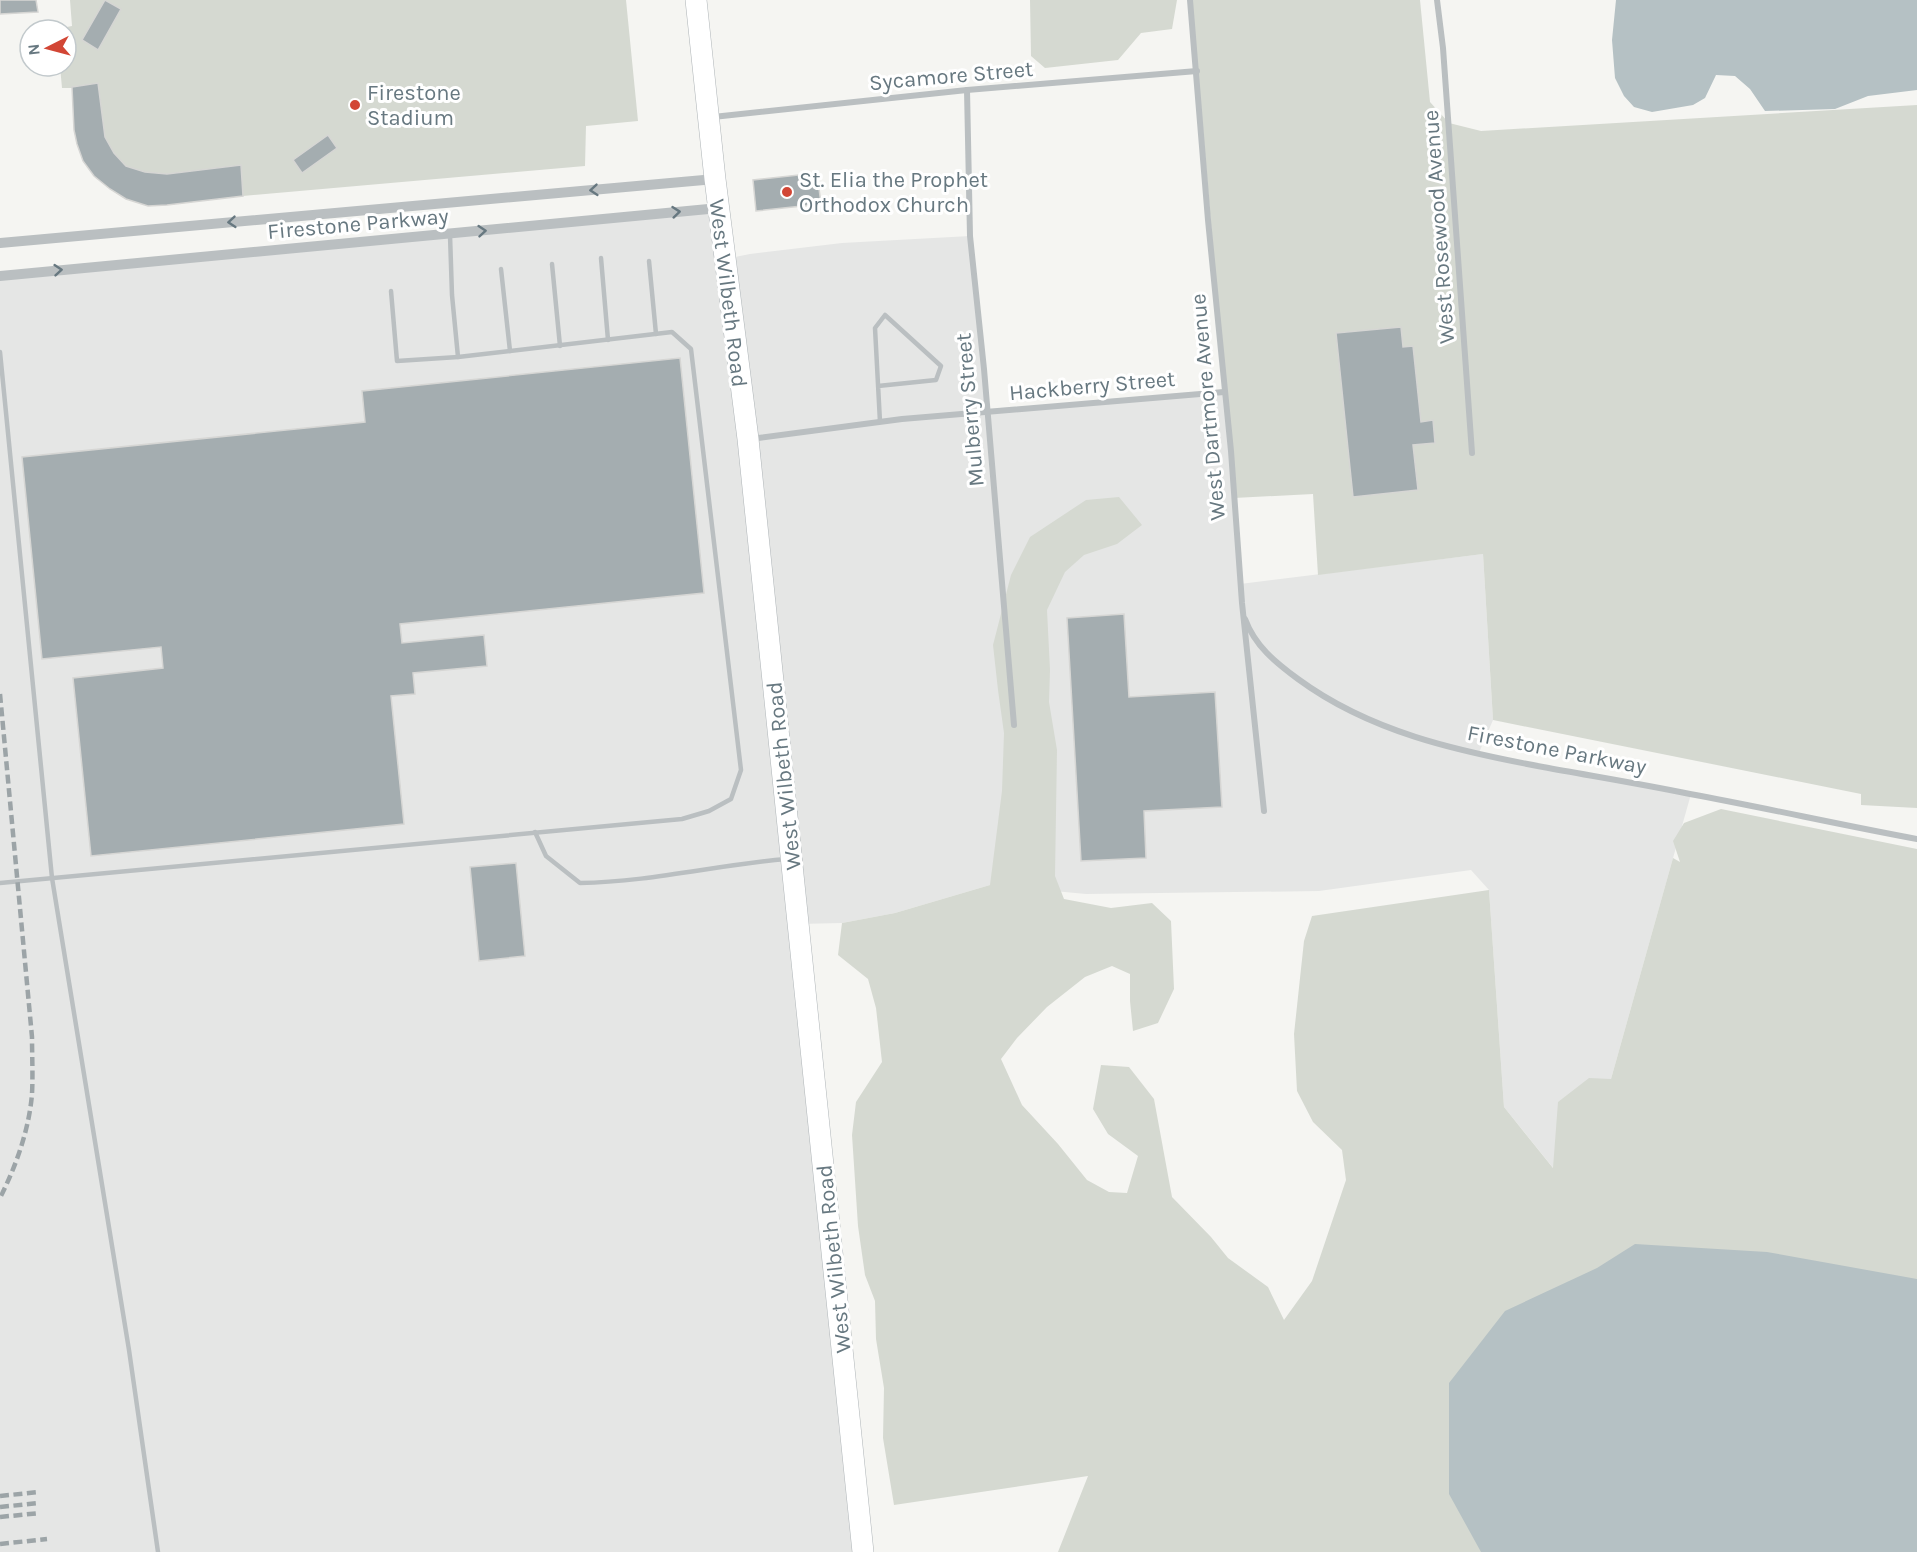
<svg xmlns="http://www.w3.org/2000/svg" width="1917" height="1552" font-family="Karla,sans-serif">
	<rect width="100%" height="100%" fill="#f5f5f2"/>
	<!-- built -->
	<g fill="#e5e6e5">
		<polygon points="719,208 863,1552 0,1552 0,276"/>
		<polygon points="970,236 987,412 1224,392 1240,584 1483,554 1493,720 1478,755 1691,794 1611,1079 1554,1169 1504,1107 1489,890 1471,870 1319,891 1086,894 990,885 895,913 842,923 798,924 725,259 750,254 842,243"/>
	</g>
	<!-- green -->
	<g fill="#d5d9d1">
		<polygon points="70,0 626,0 638,121 586,126 585,166 243,196 167,205 148,206 83,161 77,144 74,130 72,88 62,88 60,66 66,66 66,30 56,29 72,26"/>
		<polygon points="1030,0 1177,0 1172,29 1141,33 1118,60 1045,68 1031,56"/>
		<polygon points="1192,0 1420,0 1430,102 1449,123 1481,131 1917,105 1917,808 1861,805 1861,794 1493,720 1483,554 1318,575 1313,494 1234,498"/>
		<polygon points="1119,497 1142,525 1117,544 1084,555 1065,572 1047,610 1050,670 1049,702 1057,750 1055,876 1064,899 1111,908 1152,903 1171,921 1174,989 1158,1023 1133,1031 1130,1001 1130,974 1112,966 1085,977 1047,1007 1017,1038 1001,1059 1022,1105 1058,1144 1087,1180 1109,1192 1127,1193 1138,1156 1108,1134 1093,1109 1101,1065 1129,1067 1154,1099 1172,1197 1211,1237 1228,1258 1268,1287 1284,1320 1312,1281 1346,1180 1342,1150 1313,1122 1297,1091 1294,1034 1304,941 1312,916 1489,890 1504,1107 1553,1168 1558,1102 1589,1078 1611,1079 1673,858 1680,862 1673,841 1684,823 1721,809 1917,849 1917,1552 1058,1552 1088,1476 894,1505 883,1438 884,1388 876,1339 875,1301 865,1275 858,1226 852,1135 856,1102 882,1062 876,1008 868,979 838,955 842,923 895,913 990,885 1002,791 1004,733 998,690 993,645 1011,575 1030,537 1086,500"/>
	</g>
	<!-- water -->
	<g fill="#b5c1c4">
		<polygon points="1616,0 1917,0 1917,90 1868,96 1835,109 1765,111 1750,89 1735,76 1716,75 1705,98 1693,105 1652,112 1634,107 1624,96 1615,78 1612,40"/>
		<polygon points="1635,1244 1767,1252 1917,1279 1917,1552 1481,1552 1449,1494 1449,1383 1505,1311 1597,1268"/>
	</g>
	<!-- building -->
	<g fill="#a4adb0" stroke="#d6d6d4" stroke-width="1.5">
		<polygon points="0,0 36,0 38,12 0,14"/>
		<polygon points="105,0 121,9 98,50 82,40"/>
		<polygon points="98,83 105,137 114,153 126,166 145,172 167,174 241,165 243,196 167,205 148,206 126,199 110,189 94,176 83,161 77,144 74,130 72,87"/>
		<polygon points="328,135 337,148 302,173 293,160"/>
		<polygon points="817,173 821,204 756,211 753,180"/>
		<polygon points="1401,327 1403,347 1413,346 1421,422 1433,420 1435,443 1413,445 1418,490 1353,497 1336,333"/>
		<polygon points="680,358 704,593 400,624 402,643 484,635 487,666 413,673 415,694 391,696 404,824 91,856 73,678 163,668 161,647 42,659 22,457 365,422 362,391"/>
		<polygon points="1124,614 1129,697 1215,692 1222,807 1144,811 1146,858 1081,861 1067,618"/>
		<polygon points="516,863 525,956 479,961 470,867"/>
	</g>
	<g fill="none" stroke-linecap="round" stroke-linejoin="round">
		<!-- secondary casing -->
		<g stroke="#afb5b8" stroke-width="22">
			<polyline id="secondary" points="696,0 715,179 748,439 863,1552"/>
		</g>
		<!-- service -->
		<g stroke="#babfc1" stroke-width="4.5">
			<polyline points="601,258 608,340"/>
			<polyline points="649,261 656,334"/>
			<polyline points="552,264 560,346"/>
			<polyline points="501,269 510,351"/>
			<polyline points="391,291 397,361 458,357"/>
			<polyline points="0,352 52,878 129,1350 158,1552"/>
			<polyline points="878,386 936,380 941,366 885,315 875,328 880,422"/>
			<path d="M535,832l11,24 34,27c69,-1 137,-18 206,-24"/>
			<polyline points="0,883 682,819 709,811 731,799 741,770 691,349 672,332 458,357 452,295 450,235"/>
		</g>
		<!-- minor -->
		<g stroke="#babfc1" stroke-width="6">
			<polyline points="1190,0 1208,220 1231,451 1242,603 1264,811"/>
			<polyline points="1437,0 1443,48 1472,453"/>
			<polyline points="967,90 970,236 984,369 1014,725"/>
			<polyline points="713,117 967,90 1197,71"/>
			<polyline points="751,439 902,419 1224,392"/>
			<path d="M1245,619c10,27 30,43 53,60 72,53 159,72 245,88 49,9 98,17 147,27 76,14 151,31 227,45"/>
		</g>
		<!-- tertiary -->
		<g stroke="#babfc1" stroke-width="10">
			<polyline points="0,243 715,179"/>
			<polyline points="0,276 719,208"/>
		</g>
		<!-- secondary -->
		<use href="#secondary" stroke="#fff" stroke-width="21"/>
		<!-- rail -->
		<g stroke="#9ca4a7" stroke-width="4.5" stroke-dasharray="9 4.5" stroke-linecap="butt">
			<path d="M0,694l32,343c0,19 1,38 0,57 -3,36 -16,72 -32,104"/>
			<polyline points="0,1496 39,1492"/>
			<polyline points="0,1507 39,1503"/>
			<polyline points="0,1517 40,1513"/>
			<polyline points="0,1544 47,1539"/>
		</g>
	</g>
	<!-- one-way arrows -->
	<defs><path id="oneway-chevron" d="M-2-3.5L2.5 0L-2 3.5" fill="none" stroke-width="1.6" stroke-linecap="round" stroke-linejoin="round" transform="scale(1.5)"/></defs>
	<g stroke="#677880">
		<use href="#oneway-chevron" transform="translate(594 190) rotate(175)"/>
		<use href="#oneway-chevron" transform="translate(676 212) rotate(-6)"/>
		<use href="#oneway-chevron" transform="translate(232 222) rotate(175)"/>
		<use href="#oneway-chevron" transform="translate(482 231) rotate(-5)"/>
		<use href="#oneway-chevron" transform="translate(58 270) rotate(-5)"/>
	</g>
	<!-- markers -->
	<g fill="#d24635" stroke="#fff" stroke-width="2">
		<circle cx="355" cy="105" r="6"/>
		<circle cx="787" cy="192" r="6"/>
	</g>
	<g text-anchor="middle" stroke-width="6" stroke-linejoin="round" paint-order="stroke">
		<!-- street labels -->
		<g font-size="22" fill="#677880" stroke="#fff">
			<text transform="translate(951 75) rotate(-5)" y="8">Sycamore Street</text>
			<text transform="translate(358 223) rotate(-5)" y="8">Firestone Parkway</text>
			<text transform="translate(1438 227) rotate(-94)" y="8">West Rosewood Avenue</text>
			<text transform="translate(729 293) rotate(83)" y="8">West Wilbeth Road</text>
			<text transform="translate(1092 385) rotate(-5)" y="8">Hackberry Street</text>
			<text transform="translate(1207 407) rotate(-95)" y="8">West Dartmore Avenue</text>
			<text transform="translate(969 410) rotate(-95)" y="8">Mulberry Street</text>
			<text transform="translate(1557 749) rotate(11)" y="8">Firestone Parkway</text>
			<text transform="translate(783 776) rotate(-96)" y="8">West Wilbeth Road</text>
			<text transform="translate(833 1259) rotate(-96)" y="8">West Wilbeth Road</text>
		</g>
		<!-- poi labels -->
		<g font-size="22" fill="#677880" stroke="#fff" text-anchor="start">
			<text x="367" y="100">Firestone<tspan x="367" dy="25">Stadium</tspan></text>
			<text x="799" y="187">St. Elia the Prophet<tspan x="799" dy="25">Orthodox Church</tspan></text>
		</g>
	</g>
	<!-- north arrow -->
	<g transform="translate(48 48) rotate(264)"><circle r="28" fill="#ffffff" stroke="#c2c9cc" stroke-width="1.5"/>
	<path d="M0-4.5L10 22L0 15L-10 22Z" fill="#d24635"/>
	<text y="-9" font-size="16" font-weight="bold" text-anchor="middle" fill="#677880">N</text>
	</g>
</svg>
